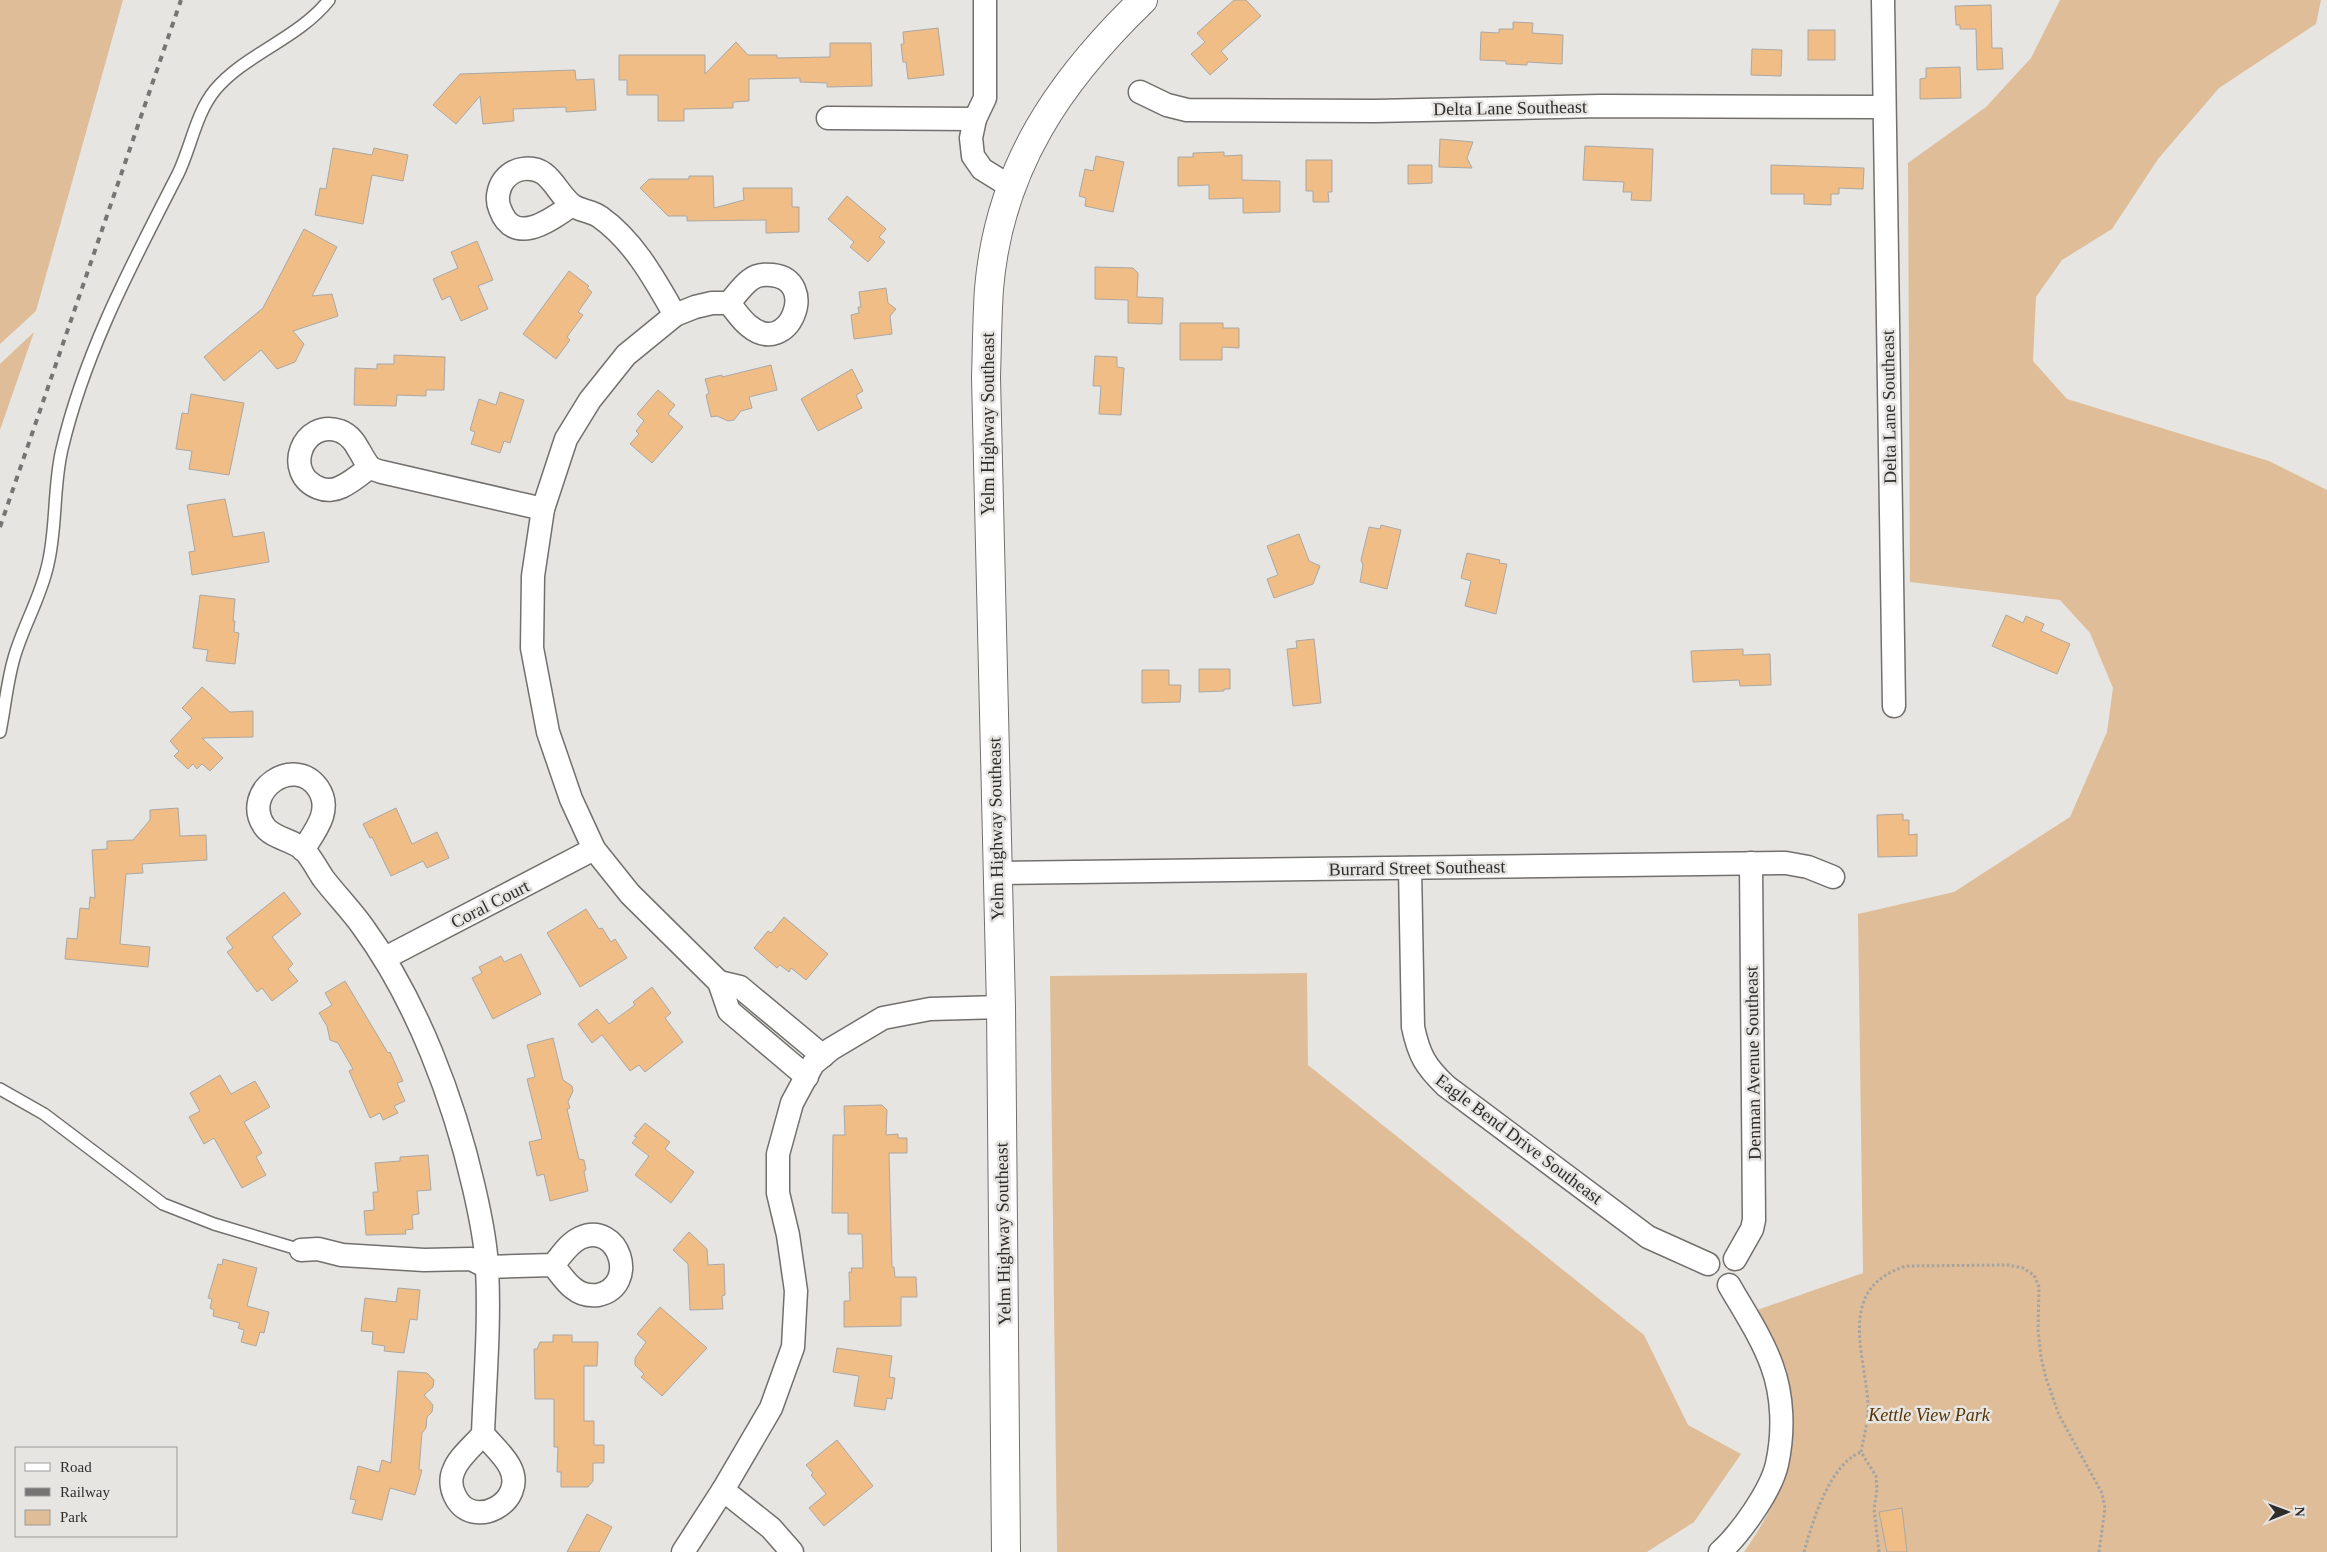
<svg xmlns="http://www.w3.org/2000/svg" width="2327" height="1552" font-family="Georgia,serif">
	<rect width="100%" height="100%" fill="#e7e5e2"/>
	<!-- green -->
	<g fill="#debd98">
		<polygon points="0,0 123,0 36,311 0,344"/>
		<path d="M2060,0h261l-5,24 -97,64 -61,71 -46,70 -50,31 -26,37 -3,64 34,38 202,62 58,29v1062h-583c35,-51 55,-94 46,-157 -1,-7 -1,-16 -3,-23 -6,-21 -21,-42 -30,-62l106,-37 -5,-359 96,-22 116,-75 37,-85 6,-44 -23,-55 -30,-33 -150,-18 -2,-419 78,-56 45,-49z"/>
		<polygon points="34,332 0,430 0,364"/>
		<polygon points="1307,973 1308,1065 1644,1335 1688,1425 1741,1454 1694,1522 1650,1550 1647,1552 1057,1552 1050,976"/>
	</g>
	<!-- building -->
	<g fill="#efbd85" stroke="#aaa8a5">
		<polygon points="1234,0 1246,0 1261,16 1221,51 1228,59 1210,75 1191,54 1205,42 1197,33"/>
		<polygon points="1991,5 1992,48 2002,48 2003,69 1977,70 1976,29 1960,29 1960,25 1956,25 1955,6"/>
		<polygon points="1513,22 1533,23 1532,33 1563,35 1562,64 1527,62 1527,65 1506,64 1506,61 1480,60 1481,32 1499,33 1499,29 1513,29"/>
		<polygon points="938,28 944,75 908,79 906,62 903,62 901,44 904,44 903,32"/>
		<rect x="1808" y="30" width="27" height="30"/>
		<polygon points="736,42 748,55 777,55 777,58 830,57 830,43 871,43 872,86 827,87 827,83 800,82 800,78 749,79 749,101 733,102 733,108 684,109 684,121 658,121 658,95 627,95 627,80 619,80 619,55 705,55 705,74"/>
		<polygon points="1752,49 1782,50 1781,76 1751,75"/>
		<polygon points="1960,67 1961,98 1920,99 1920,79 1926,78 1926,68"/>
		<polygon points="575,70 576,80 594,79 596,110 566,112 566,107 513,109 514,121 483,124 480,96 456,124 433,105 460,74"/>
		<polygon points="1440,139 1473,142 1467,158 1472,168 1439,167"/>
		<polygon points="1585,146 1653,149 1651,201 1631,200 1632,192 1623,192 1624,182 1583,180"/>
		<polygon points="333,148 372,155 374,148 408,155 403,181 372,175 363,224 315,215 320,188 326,189"/>
		<polygon points="1224,152 1224,156 1242,155 1242,180 1280,181 1280,212 1243,213 1243,198 1209,199 1209,185 1178,186 1178,157 1193,157 1193,153"/>
		<polygon points="1096,156 1124,162 1113,212 1085,206 1086,198 1079,196 1085,169 1093,171"/>
		<polygon points="1306,160 1332,160 1332,192 1328,192 1329,202 1313,202 1313,191 1306,191"/>
		<polygon points="1408,165 1432,165 1432,183 1408,184"/>
		<polygon points="1771,165 1864,168 1863,189 1839,188 1839,194 1831,194 1831,205 1804,204 1804,194 1771,194"/>
		<polygon points="689,176 713,176 714,208 744,200 743,188 792,188 792,207 799,207 799,232 766,233 766,220 687,221 687,216 668,216 640,188 649,179 689,179"/>
		<polygon points="847,196 886,229 879,237 885,242 868,262 850,247 854,242 828,219"/>
		<polygon points="304,229 337,247 312,296 332,294 338,316 293,331 304,344 295,362 277,369 261,350 224,381 204,357 263,308"/>
		<polygon points="477,241 493,280 478,286 488,309 461,321 450,296 442,300 433,279 458,268 451,252"/>
		<polygon points="1095,267 1133,268 1138,273 1137,297 1163,298 1162,324 1128,323 1128,300 1095,299"/>
		<polygon points="569,271 589,286 587,288 592,292 578,312 583,315 567,337 570,340 556,359 523,334"/>
		<polygon points="886,288 888,303 896,309 890,316 892,334 854,339 851,315 859,313 858,307 861,307 859,292"/>
		<polygon points="1180,323 1223,323 1223,328 1239,328 1239,348 1222,347 1222,360 1180,360"/>
		<polygon points="394,355 445,357 444,390 426,390 426,396 397,395 396,406 354,405 355,368 377,369 377,364 394,364"/>
		<polygon points="1095,356 1117,357 1117,367 1124,368 1121,415 1099,414 1101,386 1093,386"/>
		<polygon points="771,365 777,390 749,397 752,408 741,411 734,420 728,421 717,416 711,417 706,395 709,393 705,379 722,375 722,377"/>
		<polygon points="852,369 863,391 856,395 862,408 818,431 801,399"/>
		<polygon points="658,390 675,405 668,414 683,427 652,463 630,444 639,434 636,431 644,421 637,414"/>
		<polygon points="500,392 524,400 510,443 504,441 500,453 471,444 475,432 470,430 479,399 496,405"/>
		<polygon points="191,394 244,403 229,475 189,469 192,451 176,449 182,413 188,414"/>
		<polygon points="225,499 233,537 264,532 269,562 192,575 189,552 195,551 187,505"/>
		<polygon points="1381,525 1401,530 1387,589 1360,582 1363,565 1361,560 1369,527 1380,529"/>
		<polygon points="1299,534 1309,561 1320,566 1313,584 1274,598 1267,579 1278,575 1267,546"/>
		<polygon points="1467,553 1500,560 1499,563 1507,564 1496,614 1465,606 1471,581 1461,578"/>
		<polygon points="200,595 235,599 233,621 235,621 234,632 239,633 235,664 206,661 208,650 193,648"/>
		<polygon points="2006,615 2023,623 2026,616 2044,624 2041,631 2070,644 2057,674 1992,646"/>
		<polygon points="1314,639 1321,703 1293,706 1287,649 1297,648 1296,641"/>
		<polygon points="1743,649 1743,655 1770,654 1771,685 1740,686 1739,680 1693,682 1691,651"/>
		<polygon points="1199,669 1230,669 1230,689 1224,689 1224,691 1199,692"/>
		<polygon points="1142,670 1169,670 1169,685 1181,685 1180,702 1142,703"/>
		<polygon points="202,687 230,712 253,711 253,737 202,738 223,758 210,771 202,764 197,769 193,764 188,769 174,756 179,751 170,741 192,718 182,708"/>
		<polygon points="178,808 180,836 206,835 207,860 142,864 143,873 126,874 120,944 150,947 148,967 65,959 67,938 77,939 80,908 89,909 90,897 95,898 92,850 107,849 107,841 133,840 150,820 150,810"/>
		<polygon points="396,808 412,844 437,832 449,858 427,868 423,861 391,876 372,837 370,838 363,824"/>
		<polygon points="1903,814 1903,820 1909,820 1909,835 1917,834 1917,856 1878,857 1877,815"/>
		<polygon points="284,892 301,914 272,937 293,964 288,969 298,981 272,1001 262,988 257,992 227,952 233,948 226,938"/>
		<polygon points="586,909 599,929 602,928 611,942 615,939 627,958 580,987 547,933"/>
		<polygon points="784,917 828,954 806,980 791,968 789,972 780,965 777,968 754,948 768,931 771,933"/>
		<polygon points="521,954 541,994 493,1019 472,978 482,973 479,967 501,956 504,962"/>
		<polygon points="345,981 388,1053 390,1052 403,1081 397,1083 405,1101 394,1106 398,1113 383,1120 380,1113 370,1118 349,1071 353,1069 338,1043 330,1040 327,1026 319,1013 332,1005 325,993"/>
		<polygon points="652,987 671,1013 665,1018 683,1042 645,1072 639,1065 630,1071 602,1035 592,1043 578,1024 597,1009 609,1024 635,1005 633,1002"/>
		<polygon points="553,1038 563,1080 572,1086 573,1091 568,1102 570,1108 567,1109 579,1159 584,1160 586,1169 584,1172 588,1191 550,1201 544,1174 537,1176 529,1142 542,1139 527,1079 535,1077 527,1045"/>
		<polygon points="220,1075 231,1094 255,1081 270,1107 244,1122 262,1153 256,1157 266,1175 242,1188 214,1138 204,1144 189,1117 200,1111 190,1093"/>
		<polygon points="882,1105 887,1110 886,1135 898,1134 898,1138 907,1138 907,1153 889,1153 892,1267 894,1267 895,1277 916,1277 917,1297 901,1297 901,1326 844,1327 844,1301 850,1301 849,1272 852,1272 851,1268 863,1268 862,1234 848,1234 848,1213 832,1213 833,1135 845,1135 844,1106"/>
		<polygon points="645,1123 670,1142 665,1149 694,1172 671,1203 635,1175 649,1156 632,1143 637,1137 634,1136"/>
		<polygon points="428,1155 431,1190 417,1191 419,1214 412,1215 413,1229 405,1230 406,1234 366,1235 364,1211 374,1210 373,1192 378,1192 375,1163 400,1161 400,1157"/>
		<polygon points="689,1232 707,1249 708,1265 724,1264 725,1295 722,1296 723,1309 690,1310 688,1264 673,1250"/>
		<polygon points="223,1259 257,1268 247,1306 269,1312 264,1333 260,1332 256,1346 241,1342 244,1330 238,1328 240,1323 213,1316 214,1310 210,1308 212,1299 208,1298 218,1264 222,1265"/>
		<polygon points="398,1288 420,1290 417,1320 410,1319 404,1353 384,1351 385,1346 372,1344 373,1332 361,1331 365,1298 396,1302"/>
		<polygon points="660,1307 707,1348 662,1396 641,1377 644,1374 635,1365 635,1358 646,1342 637,1334"/>
		<polygon points="553,1335 572,1335 572,1342 598,1342 597,1366 584,1366 584,1421 594,1421 594,1445 604,1445 604,1463 593,1463 593,1481 588,1487 561,1487 561,1472 557,1472 558,1447 554,1447 554,1399 535,1399 534,1349 537,1349 540,1342 553,1342"/>
		<polygon points="837,1348 892,1356 889,1377 895,1378 892,1399 887,1398 885,1410 854,1406 859,1376 833,1372"/>
		<polygon points="398,1371 427,1373 434,1380 433,1387 424,1395 433,1405 432,1412 427,1417 426,1428 422,1433 419,1470 422,1470 415,1495 390,1488 382,1520 352,1513 356,1500 350,1499 358,1466 379,1472 382,1460 391,1463"/>
		<polygon points="837,1440 873,1486 824,1526 809,1508 826,1494 811,1475 813,1473 806,1465"/>
		<polygon points="1902,1508 1907,1552 1887,1552 1879,1512"/>
		<polygon points="587,1514 612,1527 599,1552 567,1552"/>
	</g>
	<g fill="none" stroke-linecap="round" stroke-linejoin="round">
		<!-- service casing -->
		<g stroke="#72706d" stroke-width="14">
			<g id="service">
				<path d="M0,732c5,-25 7,-50 14,-74 9,-32 27,-61 34,-94 9,-38 5,-77 14,-115 23,-98 71,-187 116,-275 13,-27 18,-61 37,-84 30,-36 83,-51 114,-90"/>
				<polyline points="0,1089 44,1114 163,1204 214,1224 301,1250"/>
			</g>
		</g>
		<!-- minor casing -->
		<g stroke="#72706d" stroke-width="25">
			<g id="minor">
				<polyline points="985,0 985,98 975,119 971,138 973,156 982,169 1011,187"/>
				<polyline points="1883,0 1894,706"/>
				<polyline points="1140,92 1167,105 1187,110 1375,111 1600,106 1884,107"/>
				<polyline points="828,118 975,119"/>
				<path d="M572,205c-20,14 -58,43 -72,4 -4,-9 -2,-21 4,-29 5,-6 12,-10 19,-11 27,-4 32,23 49,36 8,6 20,6 28,12 34,24 55,63 75,98"/>
				<path d="M370,467c-9,7 -18,15 -29,20 -6,3 -15,4 -22,1 -37,-14 -17,-70 21,-57 16,6 19,23 29,35 3,3 9,5 13,6l161,37"/>
				<path d="M303,850c12,-19 30,-40 15,-62 -24,-34 -77,3 -54,38 9,13 28,13 40,24 7,7 13,19 19,28 13,17 28,32 40,49 54,74 91,173 111,261 6,26 12,54 13,80 3,55 -2,111 -4,166 -8,10 -25,24 -29,36 -4,8 -3,18 1,26 17,36 73,6 55,-29 -6,-12 -18,-22 -27,-33"/>
				<path d="M1410,868l3,159c6,28 12,39 33,59l202,151 60,27"/>
				<polyline points="997,873 1786,863 1808,867 1833,877"/>
				<polyline points="385,958 594,849"/>
				<path d="M719,982l-89,-88 -36,-45 -23,-50 -23,-67 -16,-84 1,-72 10,-67 23,-70 24,-39 36,-45 49,-40 20,-8 17,-4h17c7,-8 13,-17 21,-23 6,-5 14,-6 22,-5 48,5 17,84 -23,51 -8,-6 -14,-16 -20,-23"/>
				<polyline points="807,1077 729,1011 719,982 740,987 823,1056"/>
				<path d="M301,1250l17,-1 24,6 82,5 47,-1 16,8 66,-2c6,7 12,17 20,23 7,6 16,8 25,7 42,-9 21,-75 -18,-57 -11,5 -19,18 -27,27"/>
				<polyline points="1735,1259 1752,1229 1754,1220 1751,863"/>
				<polyline points="723,1490 771,1528 792,1552"/>
				<polyline points="683,1552 723,1490 771,1408 793,1347 796,1291 788,1235 778,1193 778,1154 792,1103 813,1064 831,1049 883,1018 930,1009 1001,1007"/>
				<path d="M1720,1552c20,-18 51,-61 57,-88 7,-32 6,-68 -5,-98 -10,-28 -28,-55 -43,-81"/>
			</g>
		</g>
		<!-- secondary casing -->
		<g stroke="#72706d" stroke-width="30">
			<path id="secondary" d="M1006,1552l-5,-545 -15,-630c1,-29 1,-59 3,-88 10,-121 70,-208 154,-289"/>
		</g>
		<!-- path -->
		<g stroke="#a5a4a1" stroke-width="3" stroke-dasharray="2.5 2.5" stroke-linecap="butt">
			<path d="M1804,1552c9,-31 25,-87 57,-100"/>
			<path d="M1879,1552l-5,-43 3,-19 -1,-14 -15,-24c3,-16 8,-33 7,-49 -4,-53 -31,-115 38,-137l102,-1 15,3 11,7 5,12 -1,43 3,27 5,21 13,37 43,78 3,15 -6,44"/>
		</g>
		<!-- service -->
		<use href="#service" stroke="#fff" stroke-width="11"/>
		<!-- minor -->
		<use href="#minor" stroke="#fff" stroke-width="22"/>
		<!-- secondary -->
		<use href="#secondary" stroke="#fff" stroke-width="28"/>
		<!-- rail -->
		<polyline stroke="#767573" stroke-width="4" stroke-dasharray="6 6" stroke-linecap="butt" points="0,527 181,0"/>
	</g>
	<g text-anchor="middle" stroke-width="5" stroke-linejoin="round" paint-order="stroke">
		<!-- street labels -->
		<g font-size="18" fill="#2e2d2c" stroke="#e7e5e2">
			<text transform="translate(1510 108) rotate(-1)" y="6">Delta Lane Southeast</text>
			<text transform="translate(1889 407) rotate(-91)" y="6">Delta Lane Southeast</text>
			<text transform="translate(988 424) rotate(-90)" y="6">Yelm Highway Southeast</text>
			<text transform="translate(996 829) rotate(-91)" y="6">Yelm Highway Southeast</text>
			<text transform="translate(1417 868) rotate(-1)" y="6">Burrard Street Southeast</text>
			<text transform="translate(490 904) rotate(-27)" y="6">Coral Court</text>
			<text transform="translate(1753 1063) rotate(-91)" y="6">Denman Avenue Southeast</text>
			<text transform="translate(1519 1139) rotate(37)" y="6">Eagle Bend Drive Southeast</text>
			<text transform="translate(1003 1234) rotate(-91)" y="6">Yelm Highway Southeast</text>
		</g>
		<!-- park labels -->
		<g font-size="18" font-style="italic" fill="#543304" stroke="#e7e5e2">
			<text x="1929" y="1421">Kettle View Park</text>
		</g>
	</g>
	<!-- legend -->
	<rect x="15" y="1447" width="162" height="90" fill="#e7e5e2" stroke="#9d9b99"/>
	<rect x="25" y="1463" width="25" height="8" fill="#ffffff" stroke="#9d9b99"/>
	<text x="60" y="1472" font-size="15" fill="#2e2d2c">Road</text>
	<rect x="25" y="1488" width="25" height="8" fill="#767573" stroke="#9d9b99"/>
	<text x="60" y="1497" font-size="15" fill="#2e2d2c">Railway</text>
	<rect x="25" y="1510" width="25" height="15" fill="#debd98" stroke="#9d9b99"/>
	<text x="60" y="1522" font-size="15" fill="#2e2d2c">Park</text>
	<!-- north arrow -->
	<g transform="translate(2287 1512) rotate(89)" stroke="#e7e5e2" stroke-width="4" paint-order="stroke">
	<path d="M0-4L9 19L0 12L-9 19Z" fill="#2e2d2c"/>
	<text y="-8" font-size="14" font-weight="bold" text-anchor="middle" fill="#2e2d2c">N</text>
	</g>
</svg>
